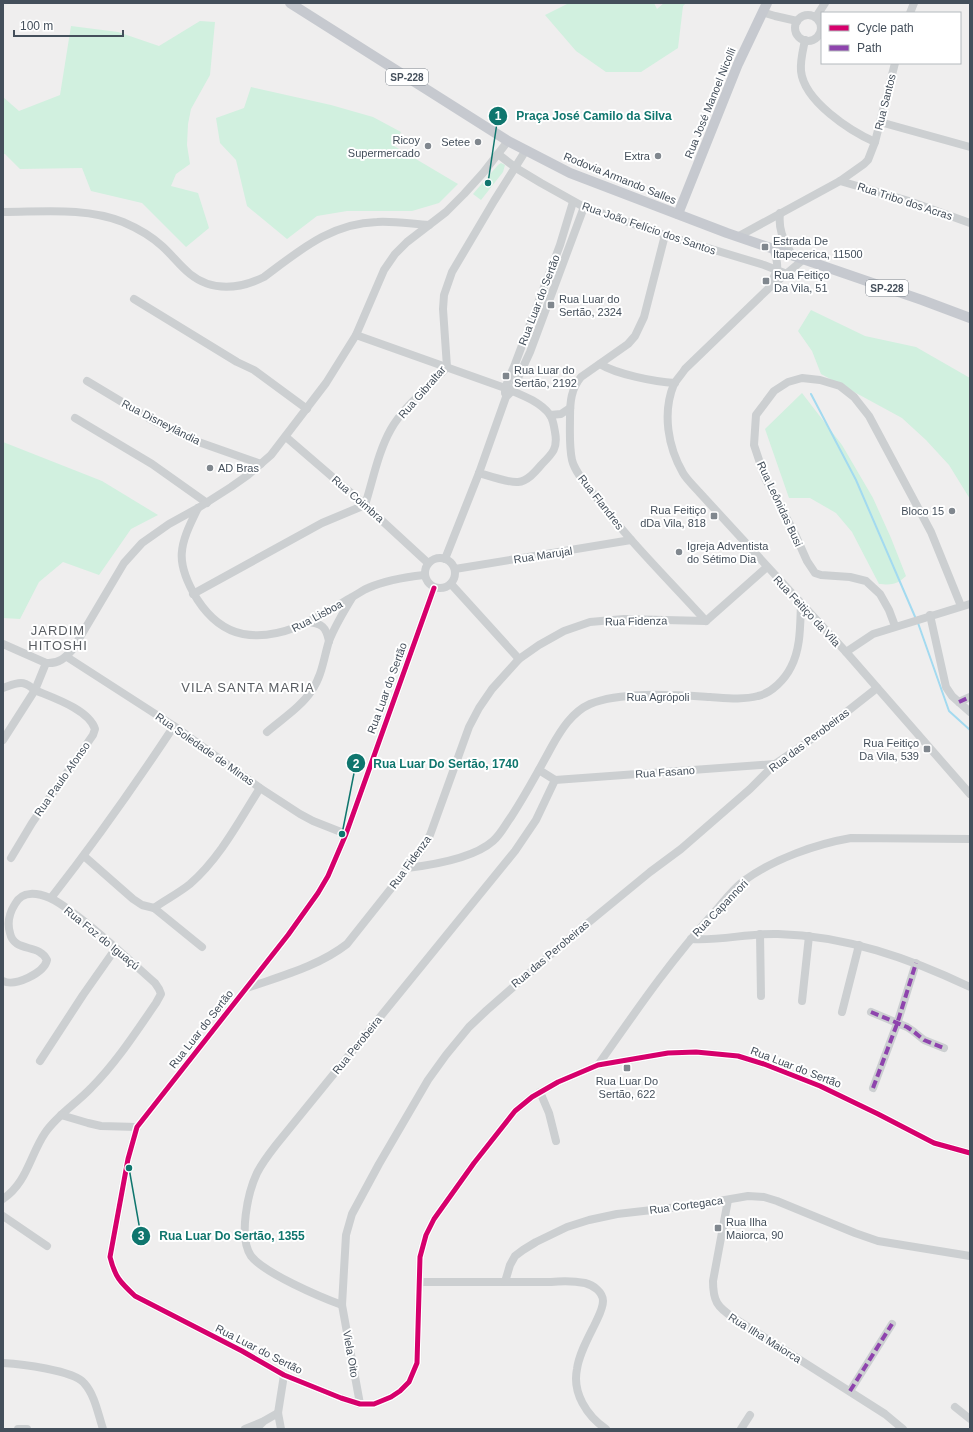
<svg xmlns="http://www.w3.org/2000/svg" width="973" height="1432" font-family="Arial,sans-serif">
	<rect width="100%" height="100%" fill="#efeeee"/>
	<!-- green -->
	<g fill="#d1f0df">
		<polygon points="569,3 654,3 657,9 664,3 686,3 683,6 678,48 641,72 606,72 576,51 545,15"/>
		<polygon points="200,21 215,22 210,75 191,109 188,124 187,145 190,164 176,174 171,186 198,193 209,228 186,247 142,203 91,191 82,168 20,169 5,154 3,154 3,97 19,111 60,95 71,26 118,32 159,46"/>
		<polygon points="251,87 331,105 373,117 401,132 394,146 458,184 439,203 412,211 347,211 317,216 287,239 247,206 236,160 220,143 216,118 244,108"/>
		<polygon points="501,163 505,165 503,172 481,200 473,194 498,165"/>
		<polygon points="811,310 865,336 916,347 970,378 970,499 949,465 926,440 902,418 821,374 812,351 798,331"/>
		<path d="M802,393l40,52 31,53 18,40 15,38c-10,9 -14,9 -27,8l-27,-52 -16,-19 -26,-15h-21l-24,-69z"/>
		<polygon points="3,442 102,481 158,515 131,529 99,575 63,562 39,582 20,619 3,618"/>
	</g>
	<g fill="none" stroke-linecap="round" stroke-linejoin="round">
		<!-- stream -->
		<g stroke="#a3daf0" stroke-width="2">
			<polyline points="811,394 856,480 916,619"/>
			<polyline points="918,623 949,711 970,730"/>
		</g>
		<!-- minor -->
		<g stroke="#cccfd1" stroke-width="8">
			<polyline points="762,12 775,16 797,21"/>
			<polyline points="910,13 914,3"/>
			<circle cx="808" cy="28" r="13"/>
			<polyline points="816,17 825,3"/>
			<path d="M805,40c-2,10 -5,21 -4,31 3,30 49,60 74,71"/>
			<polyline points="880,122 970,147"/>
			<polyline points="498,154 516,168 541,183 584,207 665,235 764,265 787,274"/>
			<polyline points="840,181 909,201 970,223"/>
			<path d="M3,212c40,0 82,-5 120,10 14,6 28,14 39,24 10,9 18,20 28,28 22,18 50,15 74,3 35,-26 67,-54 113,-55 17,-1 35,2 52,3"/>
			<path d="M780,213c-2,18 4,27 12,42"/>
			<path d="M665,235l-21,82 -9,19 -7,8 -47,33c-10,12 -11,25 -11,40 0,14 -1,29 2,43 3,12 13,23 21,33 34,46 75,86 113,128l61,-54"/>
			<polyline points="739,236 840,181 864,164 868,160 875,142 895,63"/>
			<path d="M804,259l-36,30 -83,80c-3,5 -8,10 -11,15 -12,29 -6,63 9,89 4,7 11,13 16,19l147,160 124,142"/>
			<path d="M769,287c9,-18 11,-19 4,-39"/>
			<polyline points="134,299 237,362 254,370 307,409"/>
			<path d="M356,335l149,53c14,6 35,13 45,27 3,4 4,11 5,17 3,16 -2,21 -13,32 -6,7 -14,17 -24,18 -9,1 -29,-6 -39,-9"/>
			<path d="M600,364c16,10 55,18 75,19"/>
			<polyline points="87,381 152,420 190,439 261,464"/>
			<polyline points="505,393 505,388 515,364 560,245 573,202"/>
			<polyline points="550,415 561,414 570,408"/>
			<polyline points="75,418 152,464 207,503"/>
			<polyline points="286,437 365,505 428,563"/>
			<path d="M198,508c-19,38 -24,53 -1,91 11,17 25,31 46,35 41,7 75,-17 109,-37 6,-3 11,-7 16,-9 18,-8 37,-11 56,-13"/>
			<circle cx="440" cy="573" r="15"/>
			<polyline points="445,559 479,473 506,397 512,391 530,352 584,207"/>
			<polyline points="455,569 631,540"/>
			<polyline points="451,584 519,659"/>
			<path d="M434,588l-88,246 -18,42 -10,17 -30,42 -151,192 -9,32 -18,98c5,20 10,25 25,39l107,55 42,24 57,23 19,6h14l17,-7 9,-6 9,-9 8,-19 3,-106 6,-22 8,-16 40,-56 41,-52 17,-14 26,-15 40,-17 70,-12 28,-1 42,4 26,8 56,22 58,28 56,29 36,10"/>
			<path d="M193,594l129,-71 43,-18c8,-25 13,-53 26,-76 13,-23 38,-42 56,-62l-4,-58 1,-14 8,-23 42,-71 32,-51"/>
			<polyline points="930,615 946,687 952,696 970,712"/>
			<path d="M307,622c15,1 19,5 22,19"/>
			<polyline points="895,626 889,610 880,594 866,581 850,577 821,575 815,573 807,561 794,532 765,478 754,445 756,415 774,391 788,382 802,378 820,380 840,386 854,397 869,416 931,532 961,606"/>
			<path d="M3,644l43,19c13,1 19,-5 27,-14l51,-86 18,-20 27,-19 29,-16 33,-21 17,-12 23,-20 55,-72 30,-48 28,-65 11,-16 12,-12 39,-30 18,-18 19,-21 25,-32"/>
			<polyline points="846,652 873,634 970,604"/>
			<polyline points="67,657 174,726 260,788 300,814 313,821 346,834"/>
			<path d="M3,688c6,-2 11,-5 18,-5 7,0 10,5 16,8 17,7 52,19 58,38l-2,6 -61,88 -21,35"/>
			<polyline points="959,702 970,697"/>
			<path d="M267,732c15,-13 34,-25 45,-42 10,-14 12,-33 17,-49 6,-15 15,-30 23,-43"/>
			<polyline points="3,740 35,690 46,663"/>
			<polyline points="555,780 775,764"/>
			<polyline points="84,856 133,899 142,905 154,908 202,947"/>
			<path d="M407,868c25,-3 67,-10 86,-27 8,-7 12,-16 18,-24 15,-23 28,-47 41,-71 9,-16 20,-34 38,-42 31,-13 86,-9 120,-7 16,1 33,3 48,-1 14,-3 27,-17 33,-29 10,-19 9,-42 10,-63"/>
			<path d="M51,898c43,-55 84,-113 123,-172"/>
			<path d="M154,908c11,-8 25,-15 36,-24 30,-26 49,-63 70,-96"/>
			<polyline points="760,934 761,996"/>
			<path d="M691,939c29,2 58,-6 87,-5 68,2 131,24 192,53"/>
			<path d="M3,981c12,6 41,-8 44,-21 -8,-17 -33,-7 -37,-27 -3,-10 0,-21 5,-29 7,-14 23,-11 35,-6 9,4 18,11 26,17 28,21 53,45 79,68l4,6 2,5 -5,9c-20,29 -40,60 -65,85 -14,15 -34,27 -46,45 -15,22 -18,50 -42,66"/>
			<path d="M247,988c34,-12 72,-22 100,-44l73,-92 10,-17 39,-108 10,-19 13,-19 27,-30 20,-14 25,-14 26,-9 34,-3 82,2"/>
			<polyline points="802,1001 809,936"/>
			<polyline points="842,1012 859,945"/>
			<polyline points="871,1012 907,1027 913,1031 924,1040 944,1048"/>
			<polyline points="40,1061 83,995 116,948"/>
			<path d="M598,1065c36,-51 72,-104 114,-150 10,-11 20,-26 33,-35 29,-21 71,-36 106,-42l119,1"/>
			<polyline points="873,1088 897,1024 916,963"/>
			<polyline points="540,1092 549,1113 556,1141"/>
			<polyline points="61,1115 88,1123 101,1126 137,1127"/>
			<path d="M728,1200l-15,81c0,20 4,26 21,37l151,96 18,15"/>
			<polyline points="3,1216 47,1246"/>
			<polyline points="420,1282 505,1282 510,1265 515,1256 523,1250 536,1242 567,1227 589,1220 617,1214 696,1205 748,1196 764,1197 777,1201 855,1233 878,1241 970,1256"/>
			<path d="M505,1282c16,0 31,0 46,0 11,-1 23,-1 34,1 8,2 18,9 18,18 0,8 -5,16 -8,23 -7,14 -16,30 -18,45 -5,24 10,47 29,60"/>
			<path d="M342,1305c-22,-8 -78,-32 -91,-49 -13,-19 -3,-64 6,-83 5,-10 12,-19 19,-28l239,-294 21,-31 19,-40 -16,-10"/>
			<path d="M3,1363c17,1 70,7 81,20 11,12 14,31 19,46"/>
			<polyline points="850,1391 892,1324"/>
			<polyline points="360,1404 342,1305 346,1235 352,1214 379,1164 428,1080 446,1055 469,1027 487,1010 566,941 650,872 681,849 750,789 775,764 816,736 877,688"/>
			<polyline points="955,1407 970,1419"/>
			<polyline points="18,1429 27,1429"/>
			<polyline points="245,1429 262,1422"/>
			<polyline points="256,1429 264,1421 278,1413"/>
			<polyline points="281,1429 278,1413 284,1375"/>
			<polyline points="741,1429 750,1415"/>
		</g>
		<!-- major -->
		<g stroke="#c6c9cf" stroke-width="10">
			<polyline points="290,3 508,141 570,173 727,233 922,300 970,318"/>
			<polyline points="678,214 738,64 767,3"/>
		</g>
		<!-- quiet -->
		<g stroke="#8e44ad" stroke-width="4" stroke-dasharray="8 4" stroke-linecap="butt">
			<polyline points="959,702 970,697"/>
			<polyline points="871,1012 907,1027 913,1031 924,1040 944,1048"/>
			<polyline points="873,1088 897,1024 916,963"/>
			<polyline points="850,1391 892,1324"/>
		</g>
		<!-- cycleway casing -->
		<g stroke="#fff" stroke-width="8">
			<path id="cycleway" d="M434,588l-88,246 -18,42 -10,17 -30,42 -151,192 -9,32 -18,98c5,20 10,25 25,39l107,55 42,24 57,23 19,6h14l17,-7 9,-6 9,-9 8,-19 3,-106 6,-22 8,-16 40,-56 41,-52 17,-14 26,-15 40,-17 70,-12 28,-1 42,4 26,8 56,22 58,28 56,29 36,10"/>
		</g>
		<!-- cycleway -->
		<use href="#cycleway" stroke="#d6006c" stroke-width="5"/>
	</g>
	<!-- markers -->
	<g fill="#80878e" stroke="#fff" stroke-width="1.5">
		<circle cx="478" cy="142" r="4"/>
		<circle cx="428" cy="146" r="4"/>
		<circle cx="658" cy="156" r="4"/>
		<rect x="761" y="243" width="8" height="8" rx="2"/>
		<rect x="762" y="277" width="8" height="8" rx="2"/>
		<rect x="547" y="301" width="8" height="8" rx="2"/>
		<rect x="502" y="372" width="8" height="8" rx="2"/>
		<circle cx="210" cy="468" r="4"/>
		<circle cx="952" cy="511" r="4"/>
		<rect x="710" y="512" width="8" height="8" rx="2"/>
		<circle cx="679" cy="552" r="4"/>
		<rect x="923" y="745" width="8" height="8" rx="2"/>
		<rect x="623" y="1064" width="8" height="8" rx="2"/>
		<rect x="714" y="1224" width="8" height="8" rx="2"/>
	</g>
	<g text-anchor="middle" stroke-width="4" stroke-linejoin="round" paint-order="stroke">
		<!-- shield labels -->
		<g fill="#fff" stroke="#7c848c" stroke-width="1">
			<rect x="386" y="69" width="42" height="16" rx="3"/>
			<rect x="866" y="280" width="42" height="16" rx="3"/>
		</g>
		<g font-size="10" font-weight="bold" fill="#444f5b">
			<text x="407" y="81">SP-228</text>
			<text x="887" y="292">SP-228</text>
		</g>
		<!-- street labels -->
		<g font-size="11" fill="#444f5b" stroke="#fff">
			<text transform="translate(885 102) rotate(-76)" y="4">Rua Santos</text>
			<text transform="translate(710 103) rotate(-68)" y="4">Rua José Manoel Nicolli</text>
			<text transform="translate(620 178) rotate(22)" y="4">Rodovia Armando Salles</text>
			<text transform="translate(905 201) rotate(18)" y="4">Rua Tribo dos Acras</text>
			<text transform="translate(649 228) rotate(19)" y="4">Rua João Felício dos Santos</text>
			<text transform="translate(539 300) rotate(-69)" y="4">Rua Luar do Sertão</text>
			<text transform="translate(422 392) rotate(-49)" y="4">Rua Gibraltar</text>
			<text transform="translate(161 422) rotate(27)" y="4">Rua Disneylândia</text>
			<text transform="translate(358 499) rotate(41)" y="4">Rua Coimbra</text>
			<text transform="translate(601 502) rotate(52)" y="4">Rua Flandres</text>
			<text transform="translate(780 504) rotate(65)" y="4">Rua Leônidas Busi</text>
			<text transform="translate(543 555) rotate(-9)" y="4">Rua Marujal</text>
			<text transform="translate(807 611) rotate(47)" y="4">Rua Feitiço da Vila</text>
			<text transform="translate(317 616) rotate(-28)" y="4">Rua Lisboa</text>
			<text transform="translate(636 621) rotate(-1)" y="4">Rua Fidenza</text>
			<text transform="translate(387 688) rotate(-70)" y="4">Rua Luar do Sertão</text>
			<text x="658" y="701">Rua Agrópoli</text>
			<text transform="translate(809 740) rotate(-37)" y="4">Rua das Perobeiras</text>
			<text transform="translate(205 749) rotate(35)" y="4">Rua Soledade de Minas</text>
			<text transform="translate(665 772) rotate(-4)" y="4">Rua Fasano</text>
			<text transform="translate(62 779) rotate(-55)" y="4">Rua Paulo Afonso</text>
			<text transform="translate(410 862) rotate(-54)" y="4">Rua Fidenza</text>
			<text transform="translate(720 908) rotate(-46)" y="4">Rua Capannori</text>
			<text transform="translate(102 938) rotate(39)" y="4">Rua Foz do Iguaçú</text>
			<text transform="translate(550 954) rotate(-40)" y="4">Rua das Perobeiras</text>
			<text transform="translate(201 1029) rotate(-52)" y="4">Rua Luar do Sertão</text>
			<text transform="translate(357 1045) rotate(-51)" y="4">Rua Perobeira</text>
			<text transform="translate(796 1067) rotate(21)" y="4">Rua Luar do Sertão</text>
			<text transform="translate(686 1205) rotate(-8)" y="4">Rua Cortegaca</text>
			<text transform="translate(765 1338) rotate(32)" y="4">Rua Ilha Maiorca</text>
			<text transform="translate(259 1349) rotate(27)" y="4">Rua Luar do Sertão</text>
			<text transform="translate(351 1354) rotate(80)" y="4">Viela Oito</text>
		</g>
		<!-- poi labels -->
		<g font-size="11" fill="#444f5b" stroke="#fff" text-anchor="start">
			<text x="420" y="144" text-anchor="end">Ricoy<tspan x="420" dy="13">Supermercado</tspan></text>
			<text x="470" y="146" text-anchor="end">Setee</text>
			<text x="650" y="160" text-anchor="end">Extra</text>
			<text x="773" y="245">Estrada De<tspan x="773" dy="13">Itapecerica, 11500</tspan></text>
			<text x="774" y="279">Rua Feitiço<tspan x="774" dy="13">Da Vila, 51</tspan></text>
			<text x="559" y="303">Rua Luar do<tspan x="559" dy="13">Sertão, 2324</tspan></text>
			<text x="514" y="374">Rua Luar do<tspan x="514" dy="13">Sertão, 2192</tspan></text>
			<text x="218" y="472">AD Bras</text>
			<text x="706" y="514" text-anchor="end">Rua Feitiço<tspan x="706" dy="13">dDa Vila, 818</tspan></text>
			<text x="944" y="515" text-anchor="end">Bloco 15</text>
			<text x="687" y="550">Igreja Adventista<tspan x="687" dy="13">do Sétimo Dia</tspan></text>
			<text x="919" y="747" text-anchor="end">Rua Feitiço<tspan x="919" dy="13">Da Vila, 539</tspan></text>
			<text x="627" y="1085" text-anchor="middle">Rua Luar Do<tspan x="627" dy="13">Sertão, 622</tspan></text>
			<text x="726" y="1226">Rua Ilha<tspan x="726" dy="13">Maiorca, 90</tspan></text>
		</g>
		<!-- quarter labels -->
		<g font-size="13" letter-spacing="1" fill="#595d62" stroke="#fff">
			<text x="58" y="635">JARDIM<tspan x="58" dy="15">HITOSHI</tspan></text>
			<text x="248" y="692">VILA SANTA MARIA</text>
		</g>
	</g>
	<!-- callouts -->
	<path fill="none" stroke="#0f766e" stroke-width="1.5" d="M488 183L498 116M342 834L356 763M129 1168L141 1236"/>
	<g fill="#0f766e" stroke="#fff" stroke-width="1.5">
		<circle cx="488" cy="183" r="4"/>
		<circle cx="342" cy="834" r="4"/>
		<circle cx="129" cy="1168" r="4"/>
		<circle cx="498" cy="116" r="10"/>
		<circle cx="356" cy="763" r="10"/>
		<circle cx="141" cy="1236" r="10"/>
	</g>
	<g font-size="12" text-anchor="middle" font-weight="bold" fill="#fff">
		<text x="498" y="120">1</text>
		<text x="356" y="768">2</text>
		<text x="141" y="1240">3</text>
	</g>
	<g font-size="12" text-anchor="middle" font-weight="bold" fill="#0f766e" stroke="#fff" stroke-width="4" stroke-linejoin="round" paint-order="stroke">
		<text x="594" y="120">Praça José Camilo da Silva</text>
		<text x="446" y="768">Rua Luar Do Sertão, 1740</text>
		<text x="232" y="1240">Rua Luar Do Sertão, 1355</text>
	</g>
	<!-- border -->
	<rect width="973" height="1432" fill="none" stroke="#444f5b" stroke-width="8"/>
	<!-- legend -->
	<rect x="821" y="12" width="140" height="52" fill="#ffffff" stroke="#b4b9bd"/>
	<rect x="829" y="25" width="20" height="6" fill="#d6006c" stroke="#b4b9bd"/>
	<text x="857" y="32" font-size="12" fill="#444f5b">Cycle path</text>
	<rect x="829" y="45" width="20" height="6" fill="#8e44ad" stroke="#b4b9bd"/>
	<text x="857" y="52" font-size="12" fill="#444f5b">Path</text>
	<!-- scale -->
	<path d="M14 30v6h109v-6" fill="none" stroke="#444f5b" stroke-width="2"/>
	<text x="20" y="30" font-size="12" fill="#444f5b" stroke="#ffffff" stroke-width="3" paint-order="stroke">100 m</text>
</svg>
